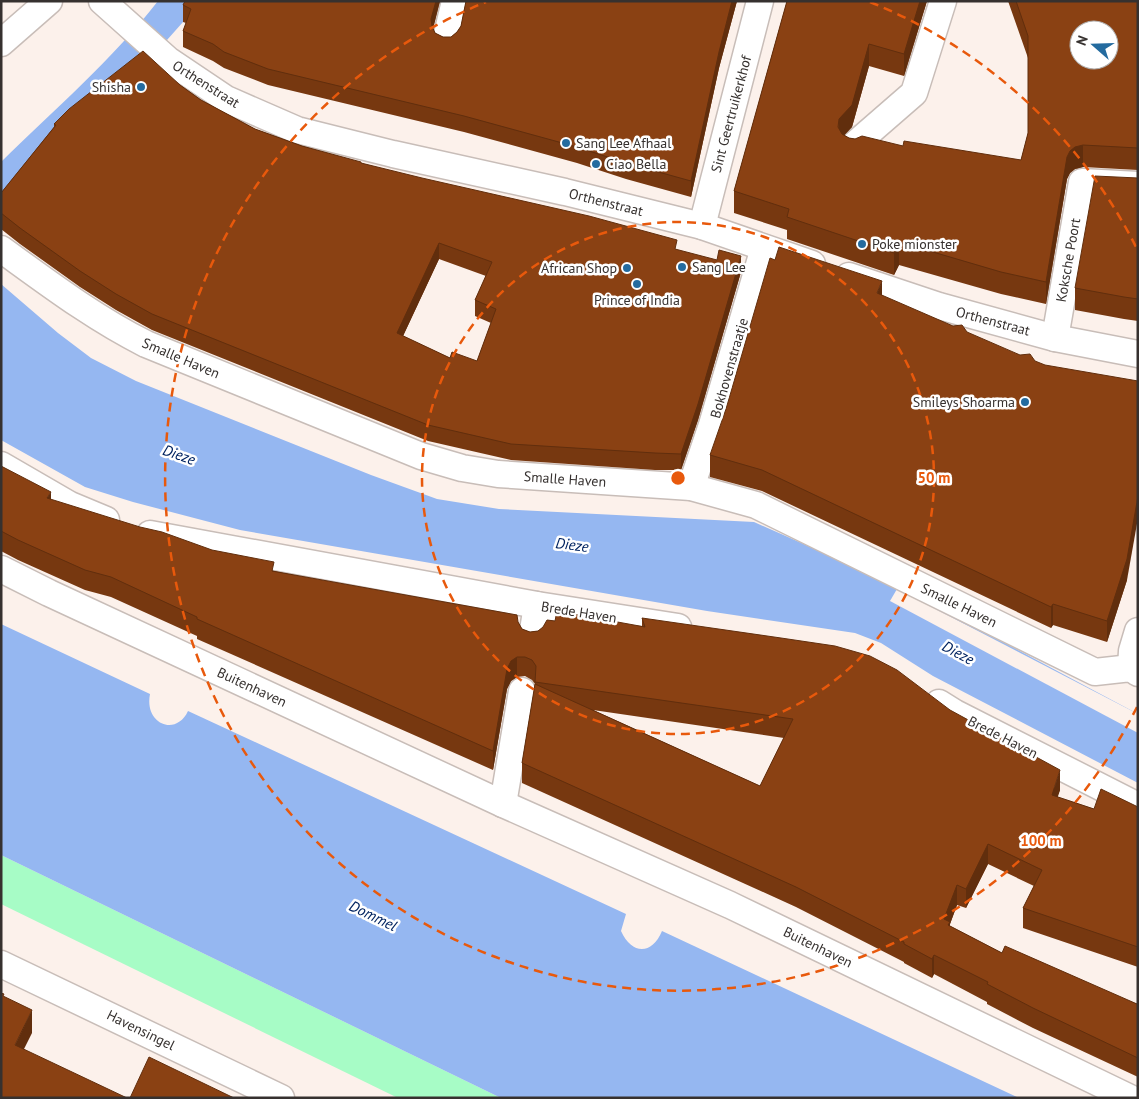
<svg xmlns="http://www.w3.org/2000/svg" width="1139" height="1099" font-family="'PT Sans',sans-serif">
	<rect width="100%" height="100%" fill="#fcf1eb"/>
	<!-- green -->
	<polygon fill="#a7fcc6" points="1,855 501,1098 398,1098 1,904"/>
	<!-- water -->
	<g fill="#95b7f1">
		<path d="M158,1h37l-12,21 -40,45 -142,147v-52c53,-52 112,-103 157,-161z"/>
		<polygon points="1,284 58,333 91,358 136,381 371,475 437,499 499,509 754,522 894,584 1138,714 1138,783 933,676 881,643 855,633 707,611 240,530 133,502 85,487 1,440"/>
		<path d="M1,624l149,70c-6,30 26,43 38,17l438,203 -5,17c11,24 31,24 41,0l357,167h-518l-500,-243z"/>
	</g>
	<!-- pier -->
	<polygon fill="#fcf1eb" points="897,589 1138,714 1138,733 890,601"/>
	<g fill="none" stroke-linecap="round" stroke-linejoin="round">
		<!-- street casing -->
		<g stroke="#c8bdb8" stroke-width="29">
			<g id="street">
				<polyline points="102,1 168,60 226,99 297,130 393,154 565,192 702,226 812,264"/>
				<polyline points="446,39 455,1"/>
				<polyline points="1,43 49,1"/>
				<polyline points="853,146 914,93 943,1"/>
				<polyline points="702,226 760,1"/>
				<path d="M1,249c47,34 93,69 145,95l275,112 41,12 36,6 193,13 65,18 339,167 36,-4 7,5"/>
				<polyline points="849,276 939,306 1055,338 1138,354"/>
				<polyline points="1055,338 1082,182 1138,185"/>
				<polyline points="1,465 70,505 106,520"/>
				<polyline points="691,487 712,425 764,248"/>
				<polyline points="150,534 537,605 678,627"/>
				<polyline points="1,569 49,593 503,804 730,905 1130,1098"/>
				<polyline points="532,637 537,605"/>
				<polyline points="1131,668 1132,651 1138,631"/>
				<polyline points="939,703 955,713 1138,806"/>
				<polyline points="503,804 522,691"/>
				<polyline points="1,964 281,1098"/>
			</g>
		</g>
		<!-- street -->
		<use href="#street" stroke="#fff" stroke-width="26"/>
	</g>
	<!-- wall -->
	<g fill="#773810" fill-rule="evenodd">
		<polygon points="185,1 440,1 433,29 435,33 443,37 451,37 457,32 461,26 466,1 737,1 719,68 691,197 626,179 577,163 464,132 268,85 224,68 213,61 183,47 183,31 186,23 183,22 183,5"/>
		<polygon points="787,1 927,1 904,76 869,66 852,127 844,135 849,138 903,146 1021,160 1028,133 1028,58 1008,1 1138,1 1138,170 1083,167 1075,169 1070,173 1067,179 1046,304 1001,294 899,265 894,275 787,239 787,230 734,213 734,191"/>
		<path d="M180,85l21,15 54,29 47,17 59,17 316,87 64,22 -43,148 -17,50h-26l-144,-10 -83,-19 -276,-111 -36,-20 -36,-23 -60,-43 -19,-15v-36l53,-66v-3zM439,259l47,17 -11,24v16l16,7 -14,38 -27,-3 -47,-22z"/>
		<polygon points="1138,178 1138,321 1124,319 1075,310 1075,288"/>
		<polygon points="882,295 1127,580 1107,642 1053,625 1051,628 762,491 710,477 710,455"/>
		<path d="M1,466l50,34 223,71 244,51 4,7 8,3 8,-1 17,-10 87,5v-8l418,172 -3,7 37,12 44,-2v160l-115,-39v-20l11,-22 -46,-22 -22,44 -9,-3 -7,19v2l52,27 135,51 1,-2v75l-105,-49 -46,-24v-2l-53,-28 -2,4 -28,-15v-1l-108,-55 -274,-124v-20l13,-79 -3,-4 -7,-4 -8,1 -6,4 -4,8 -14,81 -296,-131v-3l-86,-39 -26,-7 -67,-30 -17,-9zM593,710l191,28 -24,48z"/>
	</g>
	<!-- shaded-wall -->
	<g fill="#612e0d">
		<polygon points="436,1 440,1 431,36 431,19"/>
		<polygon points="732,1 737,1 719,68 691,197 691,181 719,52"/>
		<polygon points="920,1 927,1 904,76 904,54"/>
		<polygon points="869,44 869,66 852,127 839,141 839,119"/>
		<polygon points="1083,145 1083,167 1075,169 1070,173 1067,179 1046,304 1046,282 1067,157 1070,151 1075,147"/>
		<polygon points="899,242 899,265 894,275 894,253"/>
		<polygon points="439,243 439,259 397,349 397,333"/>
		<polygon points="741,256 741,272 698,420 681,470 681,454"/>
		<polygon points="882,281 882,303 877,293"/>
		<polygon points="51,492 51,512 47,498"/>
		<polygon points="1138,496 1138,518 1127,580 1107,642 1107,621"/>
		<polygon points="1053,604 1053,625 1051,628 1051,607"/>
		<polygon points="517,657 517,677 511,681 507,689 493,770 493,751 507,669 511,661"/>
		<polygon points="1060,770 1060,790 1052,815 1052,795"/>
		<polygon points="988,844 988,864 966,908 966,889"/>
		<polygon points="957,885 957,905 950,924 950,942 944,919"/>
		<polygon points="934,955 934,974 932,978 932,959"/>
		<polygon points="32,1010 32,1033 15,1067 15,1045"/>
	</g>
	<!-- building -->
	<g fill="#8a4113" stroke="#612e0d" fill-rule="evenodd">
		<polygon points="185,1 436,1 431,19 432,26 435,33 443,37 451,37 457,32 461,26 466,1 732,1 719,52 691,181 626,163 577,147 464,116 268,69 224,52 213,44 183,31 191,9 183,5"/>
		<path d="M787,1h133l-16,53 -35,-10 -17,61 -13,14 -1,8 4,7 7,4 6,1 7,-3 41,10 1,-5 117,19 7,-27v-97l-12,-35h122v147l-55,-3 -8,2 -5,4 -3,6 -21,125 -45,-10 -102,-30 -5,11 -107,-36 2,-8 -55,-18zM1079,30h30v30h-30z"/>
		<path d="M143,51l37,34 21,15 54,29 47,17 59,16v1l61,15 167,38 88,24 -2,9 42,11 2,-10 22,6 -43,148 -17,50 -26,-1 -144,-9 -83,-19 -276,-111 -36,-20 -36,-23 -60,-43 -19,-15v-20l55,-68 -2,-1 15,-15zM439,243l53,19 -17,38 21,9 -19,52 -25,-9 -2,6 -53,-25z"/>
		<polygon points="1095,176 1138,178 1138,299 1124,297 1075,288"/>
		<polygon points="779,247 882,281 877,293 953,326 962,325 967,332 1020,355 1030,354 1035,361 1045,365 1138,381 1138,496 1127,559 1107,621 1053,604 1051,607 762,470 710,455 726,409 770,258 775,260"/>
		<polygon points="1,466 51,492 47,498 140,527 162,532 212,550 274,562 272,571 517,615 518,622 522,629 530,632 538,631 543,627 547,620 555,621 557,611 645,627 642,618 781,638 835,646 870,656 897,670 950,710 1060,770 1052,795 1094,809 1101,789 1138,807 1138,947 1023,908 1042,870 988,844 966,889 957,885 944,919 950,922 948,925 1002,953 1005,946 1137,1004 1138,1002 1138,1058 1033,1008 987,984 988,982 934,955 932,959 904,944 904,942 796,887 522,763 535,684 760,786 793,719 535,682 536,666 532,660 525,657 517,657 511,661 507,669 493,751 197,619 197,617 111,577 85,570 18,540 1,531"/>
		<polygon points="1,993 4,994 3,996 32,1010 15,1045 127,1098 1,1098"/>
		<polygon points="149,1057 234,1098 130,1098"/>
	</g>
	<!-- distance rings -->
	<g fill="none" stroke="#e8590c" stroke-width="2.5" stroke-dasharray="9 6">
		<circle cx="678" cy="478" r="256"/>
		<path d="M1137 707A513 513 0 1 1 486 2M870 2A513 513 0 0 1 1137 249"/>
	</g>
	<!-- markers -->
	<g fill="#246b9f" stroke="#fff" stroke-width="2">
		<circle cx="141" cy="87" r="5"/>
		<circle cx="566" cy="143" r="5"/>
		<circle cx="596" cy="164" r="5"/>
		<circle cx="862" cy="244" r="5"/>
		<circle cx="682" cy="267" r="5"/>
		<circle cx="627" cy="268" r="5"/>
		<circle cx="637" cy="284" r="5"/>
		<circle cx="1025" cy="402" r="5"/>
	</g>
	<g text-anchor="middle" stroke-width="5" stroke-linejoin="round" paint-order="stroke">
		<!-- street labels -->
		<g font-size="14" fill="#36312f" stroke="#fff">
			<text transform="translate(206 84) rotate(32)" y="5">Orthenstraat</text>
			<text transform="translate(731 114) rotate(-75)" y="5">Sint Geertruikerkhof</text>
			<text transform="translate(606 202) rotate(14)" y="5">Orthenstraat</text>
			<text transform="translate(1068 260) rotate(-80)" y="5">Koksche Poort</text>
			<text transform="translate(993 321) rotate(15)" y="5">Orthenstraat</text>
			<text transform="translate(181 358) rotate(23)" y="5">Smalle Haven</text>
			<text transform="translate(729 368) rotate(-74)" y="5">Bokhovenstraatje</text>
			<text transform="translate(565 479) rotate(4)" y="5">Smalle Haven</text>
			<text transform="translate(959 605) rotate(26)" y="5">Smalle Haven</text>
			<text transform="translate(579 612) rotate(9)" y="5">Brede Haven</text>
			<text transform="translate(252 687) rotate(25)" y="5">Buitenhaven</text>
			<text transform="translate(1003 737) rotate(27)" y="5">Brede Haven</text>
			<text transform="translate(818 947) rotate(26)" y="5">Buitenhaven</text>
			<text transform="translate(141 1030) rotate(26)" y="5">Havensingel</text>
		</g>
		<!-- poi labels -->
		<g font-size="14" fill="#36312f" stroke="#fff" text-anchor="start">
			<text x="131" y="92" text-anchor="end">Shisha</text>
			<text x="576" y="148">Sang Lee Afhaal</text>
			<text x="606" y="169">Ciao Bella</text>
			<text x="872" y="249">Poke mionster</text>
			<text x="692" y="272">Sang Lee</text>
			<text x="617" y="273" text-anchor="end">African Shop</text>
			<text x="637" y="305" text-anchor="middle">Prince of India</text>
			<text x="1015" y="407" text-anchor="end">Smileys Shoarma</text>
		</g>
		<!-- water labels -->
		<g font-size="15" font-style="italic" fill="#012360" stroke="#fff">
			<text transform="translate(179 455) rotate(19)" y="5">Dieze</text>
			<text transform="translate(572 545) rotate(7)" y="5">Dieze</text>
			<text transform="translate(958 653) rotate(28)" y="5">Dieze</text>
			<text transform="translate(373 916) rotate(26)" y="5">Dommel</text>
		</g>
	</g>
	<circle cx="678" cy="478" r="8" fill="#e8590c" stroke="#fff" stroke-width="2.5"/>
	<g font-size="15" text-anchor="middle" font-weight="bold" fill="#e8590c" stroke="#fff" stroke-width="5" stroke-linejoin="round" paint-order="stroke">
		<text x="934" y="483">50 m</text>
		<text x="1041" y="846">100 m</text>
	</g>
	<!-- border -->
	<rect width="1139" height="1099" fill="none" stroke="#36312f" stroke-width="5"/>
	<!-- north arrow -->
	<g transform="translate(1094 45) rotate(290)"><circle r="24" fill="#ffffff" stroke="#afadac"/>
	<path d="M0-4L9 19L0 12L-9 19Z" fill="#246b9f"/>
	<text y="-8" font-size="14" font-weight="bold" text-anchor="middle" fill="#36312f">N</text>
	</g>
</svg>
